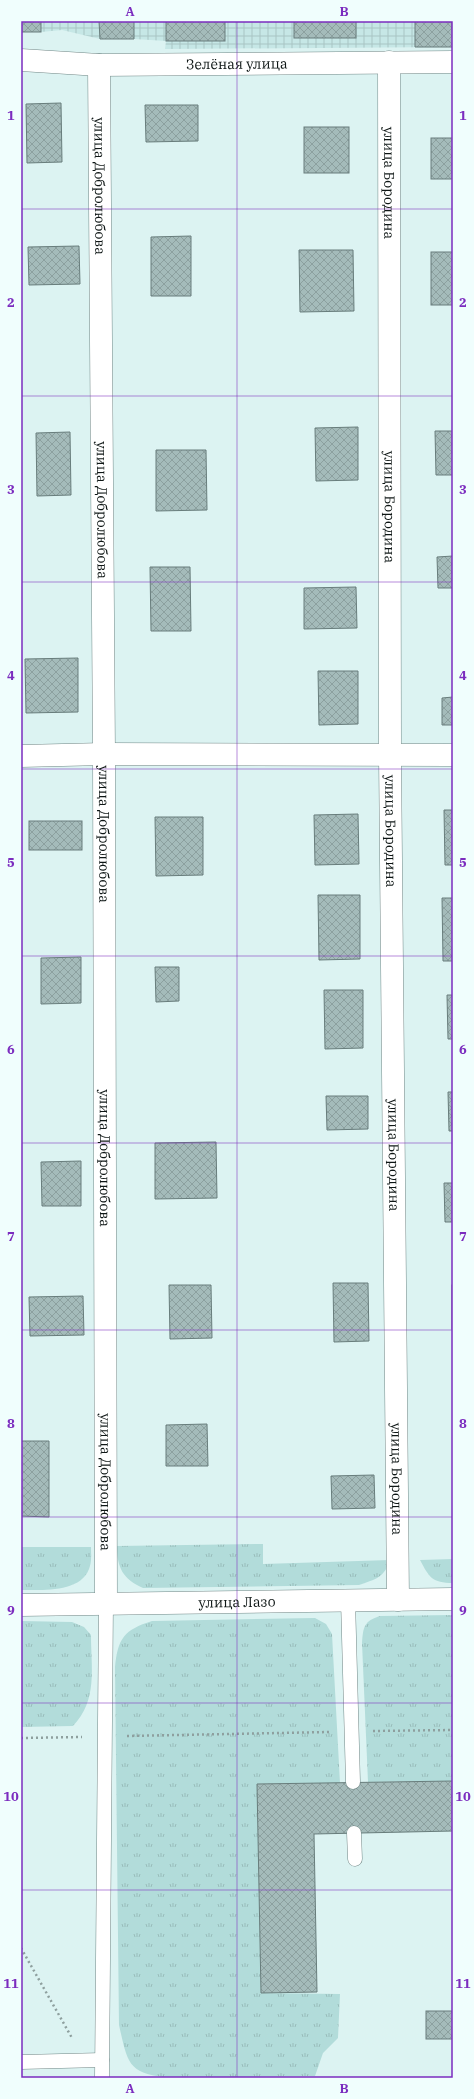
<svg xmlns="http://www.w3.org/2000/svg" width="474" height="2099" font-family="'IBM Plex Serif',serif">
	<defs>
		<pattern id="industrial-grid" width="8" height="8" patternUnits="userSpaceOnUse"><rect width="8" height="8" fill="#c6e7e6"/><path d="M0 4h8M4 0v8" fill="none" stroke="#a9c5c4"/></pattern>
		<pattern id="grass-tufts" width="24" height="20" patternUnits="userSpaceOnUse"><rect width="24" height="20" fill="#b2dcda"/><path d="M3 7l-1-3M5 7V3M7 7l1-3M15 17l-1-3M17 17v-4M19 17l1-3" fill="none" stroke="#98bcba"/></pattern>
		<pattern id="building-cross-hatch" width="8" height="8" patternUnits="userSpaceOnUse"><rect width="8" height="8" fill="#a4bbba"/><path d="M0 0l8 8M0 8l8-8" fill="none" stroke="#8ca09f"/></pattern>
	</defs>
	<rect width="100%" height="100%" fill="#dcf3f2"/>
	<!-- industrial -->
	<polygon fill="url(#industrial-grid)" points="21,21 453,21 453,47 165,49 166,41 134,39 100,39 62,30 41,32"/>
	<!-- grass -->
	<g fill="url(#grass-tufts)">
		<path d="M263,1544v20l127,-4c-6,18 -14,19 -31,25l-216,3c-20,-9 -26,-20 -26,-42z"/>
		<path d="M21,1547h70c0,7 1,15 -2,22 -9,24 -48,21 -68,21z"/>
		<path d="M453,1559v24c-21,0 -24,-6 -33,-23z"/>
		<path d="M453,1615v166l-85,1 -6,-139c1,-16 2,-22 18,-27z"/>
		<path d="M315,1618l11,6 6,10 8,149 -82,1 3,209 79,1 -2,44 -15,15 -8,23 -143,2c-44,-4 -44,-13 -53,-53l-4,-358c3,-29 9,-37 37,-46z"/>
		<path d="M21,1621l51,1 12,5 7,8c0,33 7,65 -18,91l-52,1z"/>
	</g>
	<!-- building -->
	<g fill="url(#building-cross-hatch)" stroke="#687d7c">
		<rect x="21" y="21" width="20" height="11"/>
		<polygon points="99,21 134,21 134,39 100,39"/>
		<rect x="166" y="21" width="59" height="20"/>
		<rect x="294" y="21" width="62" height="17"/>
		<polygon points="415,21 452,21 453,47 415,47"/>
		<polygon points="61,103 62,162 27,163 26,104"/>
		<polygon points="145,105 198,105 198,141 146,142"/>
		<rect x="304" y="127" width="45" height="46"/>
		<rect x="431" y="138" width="22" height="41"/>
		<polygon points="191,236 191,296 151,296 151,237"/>
		<polygon points="79,246 80,284 29,285 28,247"/>
		<polygon points="299,250 353,250 354,311 300,312"/>
		<rect x="431" y="252" width="22" height="53"/>
		<polygon points="358,427 358,480 316,481 315,428"/>
		<polygon points="435,431 453,431 453,475 436,475"/>
		<polygon points="70,432 71,495 37,496 36,433"/>
		<polygon points="156,450 206,450 207,510 156,511"/>
		<polygon points="453,556 453,588 438,588 437,557"/>
		<polygon points="150,567 190,567 191,631 151,631"/>
		<polygon points="356,587 357,628 304,629 304,588"/>
		<polygon points="78,658 78,712 26,713 25,659"/>
		<polygon points="318,671 358,671 358,724 319,725"/>
		<polygon points="453,697 453,725 442,725 442,698"/>
		<polygon points="444,810 453,810 453,865 445,865"/>
		<polygon points="358,814 359,864 315,865 314,815"/>
		<polygon points="155,817 203,817 203,875 156,876"/>
		<rect x="29" y="821" width="53" height="29"/>
		<polygon points="318,895 360,895 360,959 319,960"/>
		<polygon points="442,898 453,898 453,961 443,961"/>
		<polygon points="81,957 81,1003 41,1004 41,958"/>
		<polygon points="155,967 179,967 179,1001 156,1002"/>
		<polygon points="324,990 363,990 363,1048 325,1049"/>
		<polygon points="447,995 453,995 453,1039 448,1039"/>
		<polygon points="448,1092 453,1092 453,1131 449,1131"/>
		<polygon points="326,1096 368,1096 368,1129 327,1130"/>
		<polygon points="216,1142 217,1198 155,1199 155,1143"/>
		<polygon points="81,1161 81,1206 42,1206 41,1162"/>
		<polygon points="444,1183 453,1183 453,1222 445,1222"/>
		<polygon points="333,1283 368,1283 369,1341 334,1342"/>
		<polygon points="169,1285 211,1285 212,1338 170,1339"/>
		<rect x="452" y="1285" width="1" height="44"/>
		<polygon points="83,1296 84,1335 30,1336 29,1297"/>
		<polygon points="207,1424 208,1466 166,1466 166,1425"/>
		<polygon points="21,1441 49,1441 49,1517 21,1516"/>
		<polygon points="374,1475 375,1508 332,1509 331,1476"/>
		<polygon points="453,1781 453,1831 314,1834 317,1992 261,1993 257,1784"/>
		<rect x="426" y="2011" width="27" height="28"/>
	</g>
	<g fill="none" stroke-linecap="round" stroke-linejoin="round">
		<!-- lane casing -->
		<g stroke="#728887" stroke-width="15">
			<g id="lane">
				<polyline points="348,1600 353,1782"/>
				<polyline points="354,1833 355,1859"/>
				<polyline points="21,2062 102,2060"/>
				<polyline points="102,2078 106,1603"/>
			</g>
		</g>
		<!-- street casing -->
		<g stroke="#728887" stroke-width="23">
			<g id="street">
				<path id="s1" d="M21,60l78,5 354,-3"/>
				<path id="s2" d="M389,62l1,693 8,845"/>
				<path id="s3" d="M99,65l5,689 2,849"/>
				<polyline points="21,756 104,754 453,755"/>
			</g>
		</g>
		<!-- secondary casing -->
		<g stroke="#728887" stroke-width="23">
			<g id="secondary">
				<path id="s4" d="M21,1605l432,-6"/>
			</g>
		</g>
		<!-- path -->
		<g stroke="#8e9f9e" stroke-width="2.5" stroke-dasharray="2 3" stroke-linecap="butt">
			<polyline points="373,1731 453,1730"/>
			<polyline points="127,1736 330,1732"/>
			<polyline points="21,1738 82,1737"/>
			<polyline points="21,1948 72,2038"/>
		</g>
		<!-- lane -->
		<use href="#lane" stroke="#fff" stroke-width="14"/>
		<!-- street -->
		<use href="#street" stroke="#fff" stroke-width="22"/>
		<!-- secondary -->
		<use href="#secondary" stroke="#fff" stroke-width="22"/>
	</g>
	<!-- grid -->
	<path fill="none" stroke="#7b2cbf" stroke-width="1" stroke-opacity="0.55" d="M237,21v2057M21,209h432M21,396h432M21,582h432M21,769h432M21,956h432M21,1143h432M21,1330h432M21,1517h432M21,1703h432M21,1890h432"/>
	<g text-anchor="middle" stroke-width="4" stroke-linejoin="round" paint-order="stroke">
		<!-- street labels -->
		<g font-size="14" fill="#0e1615" stroke="#f0fefd">
			<text dy="5" stroke="none"><textPath href="#s1" startOffset="216">Зелёная улица</textPath></text>
			<text dy="5" stroke="none"><textPath href="#s2" startOffset="121">улица Бородина</textPath></text>
			<text dy="5" stroke="none"><textPath href="#s3" startOffset="121">улица Добролюбова</textPath></text>
			<text dy="5" stroke="none"><textPath href="#s2" startOffset="445">улица Бородина</textPath></text>
			<text dy="5" stroke="none"><textPath href="#s3" startOffset="445">улица Добролюбова</textPath></text>
			<text dy="5" stroke="none"><textPath href="#s2" startOffset="769">улица Бородина</textPath></text>
			<text dy="5" stroke="none"><textPath href="#s3" startOffset="769">улица Добролюбова</textPath></text>
			<text dy="5" stroke="none"><textPath href="#s2" startOffset="1093">улица Бородина</textPath></text>
			<text dy="5" stroke="none"><textPath href="#s3" startOffset="1093">улица Добролюбова</textPath></text>
			<text dy="5" stroke="none"><textPath href="#s2" startOffset="1417">улица Бородина</textPath></text>
			<text dy="5" stroke="none"><textPath href="#s3" startOffset="1417">улица Добролюбова</textPath></text>
			<text dy="5" stroke="none"><textPath href="#s4" startOffset="216">улица Лазо</textPath></text>
		</g>
	</g>
	<!-- border -->
	<rect width="474" height="2099" fill="none" stroke="#f0fefd" stroke-width="44"/>
	<rect x="22" y="22" width="430" height="2055" fill="none" stroke="#7b2cbf" stroke-width="1.5"/>
	<g font-size="13" text-anchor="middle" font-weight="bold" fill="#7b2cbf">
		<text x="130" y="16">A</text>
		<text x="344" y="16">B</text>
		<text x="11" y="120">1</text>
		<text x="463" y="120">1</text>
		<text x="11" y="307">2</text>
		<text x="463" y="307">2</text>
		<text x="11" y="494">3</text>
		<text x="463" y="494">3</text>
		<text x="11" y="680">4</text>
		<text x="463" y="680">4</text>
		<text x="11" y="867">5</text>
		<text x="463" y="867">5</text>
		<text x="11" y="1054">6</text>
		<text x="463" y="1054">6</text>
		<text x="11" y="1241">7</text>
		<text x="463" y="1241">7</text>
		<text x="11" y="1428">8</text>
		<text x="463" y="1428">8</text>
		<text x="11" y="1615">9</text>
		<text x="463" y="1615">9</text>
		<text x="11" y="1801">10</text>
		<text x="463" y="1801">10</text>
		<text x="11" y="1988">11</text>
		<text x="463" y="1988">11</text>
		<text x="130" y="2093">A</text>
		<text x="344" y="2093">B</text>
	</g>
</svg>
